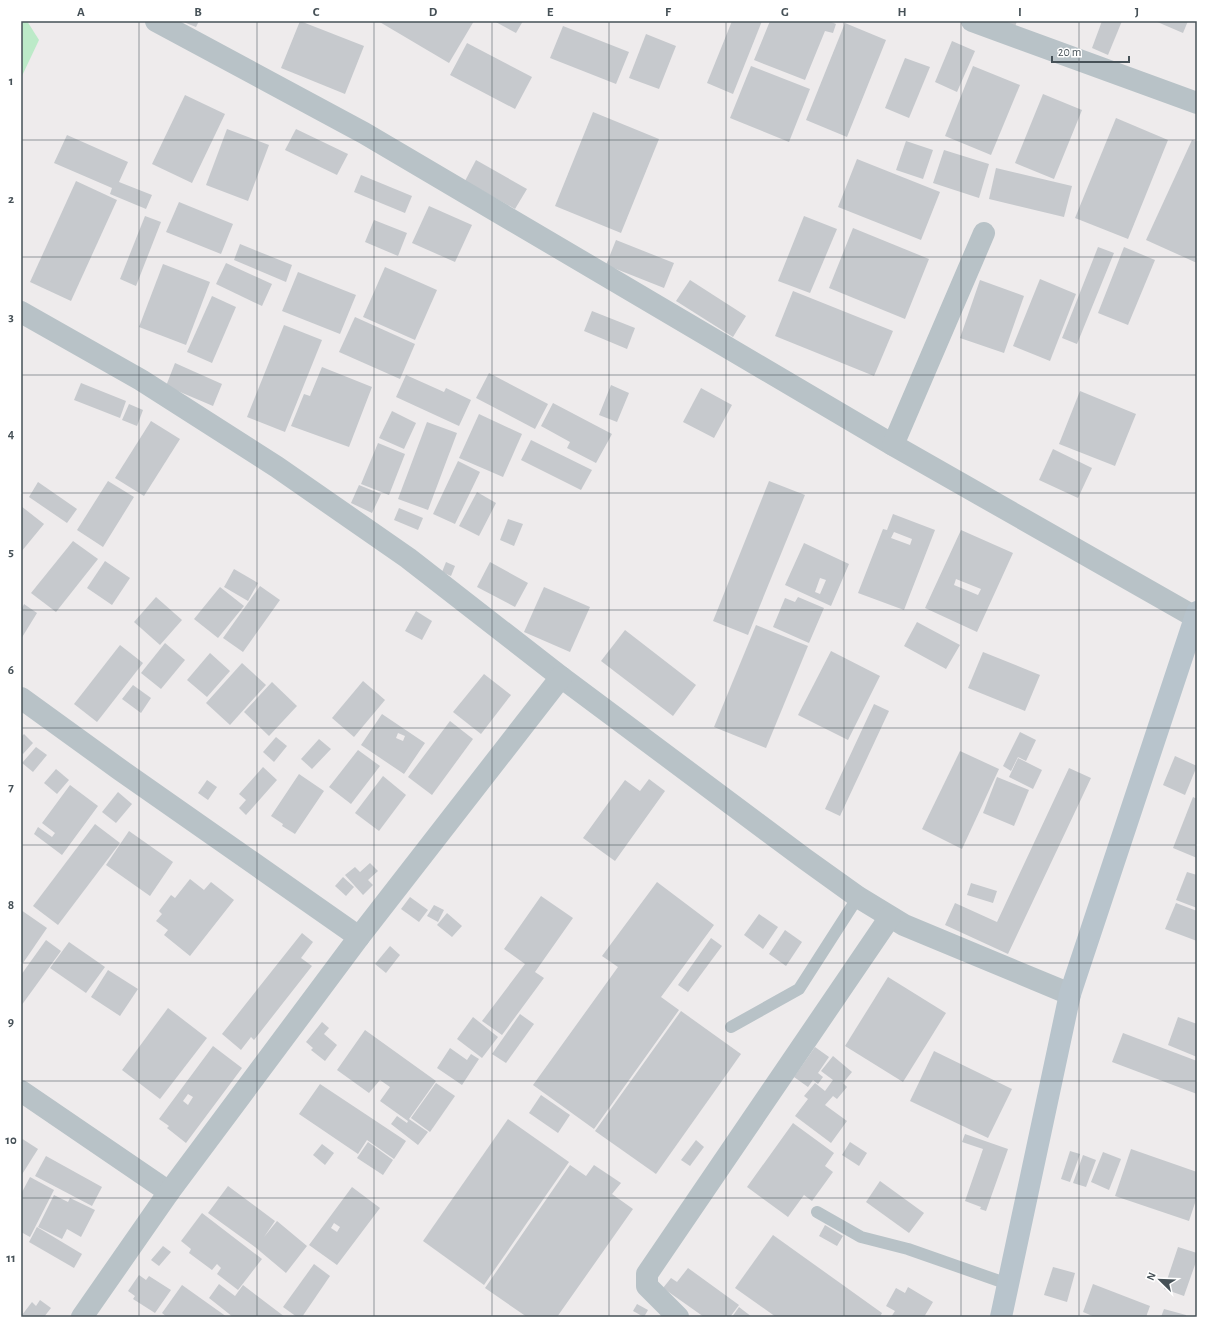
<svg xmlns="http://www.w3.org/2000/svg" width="1218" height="1338" font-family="'Alegreya Sans',sans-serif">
	<rect width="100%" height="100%" fill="#eeebec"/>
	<!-- green -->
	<polygon fill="#bceac8" points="21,21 27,21 39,40 21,78"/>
	<!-- building -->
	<g fill="#c6c9cd" fill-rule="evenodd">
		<polygon points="181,21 199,21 196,27"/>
		<polygon points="300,21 364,46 345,94 281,68"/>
		<polygon points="378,21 474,21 449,63"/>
		<polygon points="494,21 523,21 516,33"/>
		<polygon points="732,21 762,21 733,94 707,83"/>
		<polygon points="770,21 829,21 836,24 833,33 825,31 805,80 754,60"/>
		<polygon points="1000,21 1017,21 1015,27"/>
		<polygon points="1102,21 1122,21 1108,55 1092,48"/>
		<polygon points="1155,21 1188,21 1183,33"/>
		<polygon points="845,23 886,40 847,137 806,120"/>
		<polygon points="563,26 629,52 616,84 550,58"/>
		<polygon points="646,34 676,46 659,89 629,78"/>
		<polygon points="952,41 975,51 957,92 935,82"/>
		<polygon points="467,43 532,77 515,109 450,75"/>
		<polygon points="905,58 930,67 909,118 885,108"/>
		<polygon points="751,66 810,89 789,142 730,118"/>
		<polygon points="973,66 1020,85 991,155 945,136"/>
		<polygon points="1043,94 1082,110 1054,179 1015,163"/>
		<polygon points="185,95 225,114 192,183 152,164"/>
		<polygon points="593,112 659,139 621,233 555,206"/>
		<polygon points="1116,118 1168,140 1128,239 1075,218"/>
		<polygon points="227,129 269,145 248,201 206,185"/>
		<polygon points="296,129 348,154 337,175 285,150"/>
		<polygon points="67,135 128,162 119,182 152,195 146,209 110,194 112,188 54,163"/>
		<polygon points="1192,140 1197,142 1197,263 1146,240"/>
		<polygon points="906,141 933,150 923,179 896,170"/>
		<polygon points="944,150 989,164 979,198 933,183"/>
		<polygon points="857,159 940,192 921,240 838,207"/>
		<polygon points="476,160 527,189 515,209 465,181"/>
		<polygon points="996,168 1072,186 1064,217 989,199"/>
		<polygon points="361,175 412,196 405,213 354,192"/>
		<polygon points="76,181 117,200 71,301 30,282"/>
		<polygon points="179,202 233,224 221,254 166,232"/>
		<polygon points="429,206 472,225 455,262 412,243"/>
		<polygon points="145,216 161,222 136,286 120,279"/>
		<polygon points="804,216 837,229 810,293 778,281"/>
		<polygon points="374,220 407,233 398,256 365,242"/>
		<polygon points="853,228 929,259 905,319 829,288"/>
		<polygon points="616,240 674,263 664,288 606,265"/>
		<polygon points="240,244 292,265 286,282 234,260"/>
		<polygon points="1098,247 1114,253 1077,344 1062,338"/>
		<polygon points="1124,247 1155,260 1128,325 1098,313"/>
		<polygon points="226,263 272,284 262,306 216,284"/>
		<polygon points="163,264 210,282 186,345 139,327"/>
		<polygon points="385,267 437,290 415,340 363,317"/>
		<polygon points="298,272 356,295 340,334 282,311"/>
		<polygon points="1040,279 1076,294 1050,361 1013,346"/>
		<polygon points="690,280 746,316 733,337 676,301"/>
		<polygon points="980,280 1024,296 1004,353 960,338"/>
		<polygon points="793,291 893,331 874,376 775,336"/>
		<polygon points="212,296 236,307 212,363 187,352"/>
		<polygon points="592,311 635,328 627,349 584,331"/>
		<polygon points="355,317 415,344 400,379 339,352"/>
		<polygon points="284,325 322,340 285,432 247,417"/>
		<polygon points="175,363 222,384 213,406 166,386"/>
		<polygon points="322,367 372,387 349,447 291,426 304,394 310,396"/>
		<polygon points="489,373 548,404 535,429 476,398"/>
		<polygon points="406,375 444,392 446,388 471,400 459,426 396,397"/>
		<polygon points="81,383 126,401 120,418 74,400"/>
		<polygon points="611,385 629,393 617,422 599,415"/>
		<polygon points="701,388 732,405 714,438 683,422"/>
		<polygon points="1080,391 1136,414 1115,466 1059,444"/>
		<polygon points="553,403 612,434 596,463 567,448 570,442 541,426"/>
		<polygon points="129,404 143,410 137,426 122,420"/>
		<polygon points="392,411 416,423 404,449 379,438"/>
		<polygon points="479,414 522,434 503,477 459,458"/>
		<polygon points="151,421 180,439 144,496 115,478"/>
		<polygon points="427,422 457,433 428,510 398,499"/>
		<polygon points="531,440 592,470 581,490 521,460"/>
		<polygon points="378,443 405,454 389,495 361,484"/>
		<polygon points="1053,449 1092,468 1078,498 1039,480"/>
		<polygon points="458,461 480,472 455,524 433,514"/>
		<polygon points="108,481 134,497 103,547 77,530"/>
		<polygon points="769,481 805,495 748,635 713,621"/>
		<polygon points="38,482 77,509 67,523 29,497"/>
		<polygon points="359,485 381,494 372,513 351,503"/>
		<polygon points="477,492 496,503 479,536 459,526"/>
		<polygon points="21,506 44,524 21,552"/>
		<polygon points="399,508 423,518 418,530 394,520"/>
		<path d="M893,514l42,16 -31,80 -46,-17 25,-64 4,1zM894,532l18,7 -2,6 -19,-7z"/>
		<polygon points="508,519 523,524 514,546 500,540"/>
		<path d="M961,530l52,23 -36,79 -52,-24zM956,579l25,10 -3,6 -24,-10z"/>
		<polygon points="73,541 98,559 56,612 31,593"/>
		<path d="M804,543l45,21 -18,42 -46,-21zM820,578l6,2 -6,14 -5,-2z"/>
		<polygon points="105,561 130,578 112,605 87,588"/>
		<polygon points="446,562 455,566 451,576 442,572"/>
		<polygon points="490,562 528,583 515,607 477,587"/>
		<polygon points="234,569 258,583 248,601 224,587"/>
		<polygon points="260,586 280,600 243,652 223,638"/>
		<polygon points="220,587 244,606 218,638 194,619"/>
		<polygon points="544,587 590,607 570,652 524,632"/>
		<polygon points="156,597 182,620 160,645 134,622"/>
		<polygon points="798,597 824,608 809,643 773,627 785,598 795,602"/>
		<polygon points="24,604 37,613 21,639 21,610"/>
		<polygon points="416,611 432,621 422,640 405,631"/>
		<polygon points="917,622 960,645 946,669 904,646"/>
		<polygon points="756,625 808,646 766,748 714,727"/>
		<polygon points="625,630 696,685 673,716 601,661"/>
		<polygon points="165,643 185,660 161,689 141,673"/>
		<polygon points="120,645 143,663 97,722 74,704"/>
		<polygon points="831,651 880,676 848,740 798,715"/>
		<polygon points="983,652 1040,675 1025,711 968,688"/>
		<polygon points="210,653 230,671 207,697 187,680"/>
		<polygon points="242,663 266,685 230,725 206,703"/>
		<polygon points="484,674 511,695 481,734 453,712"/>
		<polygon points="363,681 385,700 354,737 332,718"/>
		<polygon points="272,682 297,706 269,736 244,712"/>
		<polygon points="133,685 151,698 141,713 122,699"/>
		<polygon points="874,704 889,711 840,816 825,809"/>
		<path d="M382,714l43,29 -21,31 -43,-29zM398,733l7,3 -2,5 -7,-3z"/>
		<polygon points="450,721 473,739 432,795 408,777"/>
		<polygon points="1020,732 1036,740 1026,761 1018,757 1019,755 1011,771 1003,766"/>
		<polygon points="24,734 33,743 23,754 21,752 21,737"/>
		<polygon points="276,737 287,746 274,762 263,752"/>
		<polygon points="319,739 331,749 312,769 301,759"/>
		<polygon points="36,747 47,755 33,772 22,763"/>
		<polygon points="358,750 380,766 351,804 329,787"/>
		<polygon points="960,751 999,769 962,849 922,829"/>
		<polygon points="1175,756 1197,766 1185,795 1163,785"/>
		<polygon points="1018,758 1042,770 1033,789 1009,777"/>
		<polygon points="263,767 277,780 246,815 239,808 246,800 239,794"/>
		<polygon points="1069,768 1091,778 1008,954 945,925 955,903 997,922"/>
		<polygon points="56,769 69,780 57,794 44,783"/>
		<polygon points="299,774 324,791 295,834 282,826 283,824 271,816"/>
		<polygon points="383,776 406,795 379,831 355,813"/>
		<polygon points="997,777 1029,790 1014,826 983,813"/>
		<polygon points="649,779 665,791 615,861 583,838 625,780 640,791"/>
		<polygon points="207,780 217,787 208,800 198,793"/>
		<polygon points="70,785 98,806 62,855 34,834 38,827 52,837 55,833 42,823"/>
		<polygon points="118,792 132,804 116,823 102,812"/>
		<polygon points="1193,797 1197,799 1197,858 1173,848"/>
		<polygon points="95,824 120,843 58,925 33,906"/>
		<polygon points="129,831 173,862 150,896 106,865"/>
		<polygon points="370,863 378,871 368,880 373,885 363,895 345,875 355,867 360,872"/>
		<polygon points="1187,872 1197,875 1197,908 1176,900"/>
		<polygon points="343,877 354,887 346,896 335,886"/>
		<polygon points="190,879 204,890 211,882 234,900 190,956 164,935 168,930 156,921 162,914 159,911 171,895 175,898"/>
		<polygon points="657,882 714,925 661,997 679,1010 594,1129 533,1085 618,967 602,956"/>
		<polygon points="971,883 997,891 993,903 967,895"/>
		<polygon points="541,896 573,918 535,972 544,978 502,1035 482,1021 525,964 504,949"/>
		<polygon points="410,897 428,910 419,922 401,909"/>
		<polygon points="1176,903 1197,911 1197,941 1165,929"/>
		<polygon points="434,905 444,910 438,922 427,916"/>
		<polygon points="21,910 47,928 23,963 21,962"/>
		<polygon points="447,913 462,926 452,937 437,925"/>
		<polygon points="759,914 778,927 763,949 744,935"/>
		<polygon points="785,930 802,942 786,966 769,954"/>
		<polygon points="302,933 313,942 301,958 312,966 254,1040 251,1037 241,1050 222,1034"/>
		<polygon points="711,938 722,946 688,992 678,985"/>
		<polygon points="46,940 61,951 21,1006 21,975"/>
		<polygon points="69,942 105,967 86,993 50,968"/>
		<polygon points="390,946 400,955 386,973 375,964"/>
		<polygon points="108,970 138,989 120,1016 91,997"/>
		<polygon points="888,977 946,1013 903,1082 845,1046"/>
		<polygon points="168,1008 207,1038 160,1099 122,1070"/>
		<polygon points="681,1011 741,1054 656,1174 595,1131"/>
		<polygon points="520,1014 534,1024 506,1063 492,1054"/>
		<polygon points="473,1017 498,1037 482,1058 457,1039"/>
		<polygon points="1178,1017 1197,1024 1197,1057 1168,1045"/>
		<polygon points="322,1022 329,1028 324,1034 337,1045 325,1061 311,1050 313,1048 306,1042"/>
		<polygon points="365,1030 436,1081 409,1119 428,1132 418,1145 391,1124 397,1116 407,1123 408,1121 380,1101 390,1087 380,1080 369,1093 337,1070"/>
		<polygon points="1123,1033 1197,1061 1197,1094 1112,1062"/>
		<path d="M213,1046l29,22 -56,75 -19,-15 2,-2 -10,-7zM188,1094l5,3 -5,8 -5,-4z"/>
		<polygon points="815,1047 829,1057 818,1073 823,1077 818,1084 813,1080 808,1087 794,1077"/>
		<polygon points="450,1048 467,1060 471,1054 479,1059 462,1085 437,1068"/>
		<polygon points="934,1051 1012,1089 988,1138 910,1101"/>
		<polygon points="833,1056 852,1072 843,1083 847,1087 837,1099 833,1096 825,1105 847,1121 831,1143 795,1116 808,1099 804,1096 815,1083 825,1091 833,1080 821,1071"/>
		<polygon points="436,1083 455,1096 430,1132 411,1118"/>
		<polygon points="320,1084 406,1141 394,1159 367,1140 358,1154 299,1114"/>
		<polygon points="541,1095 570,1115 558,1133 529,1113"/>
		<polygon points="508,1119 569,1162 484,1285 423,1241"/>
		<polygon points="793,1123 834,1153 825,1166 833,1172 812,1201 804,1195 788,1217 747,1187"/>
		<polygon points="965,1134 1008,1149 986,1211 980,1209 981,1207 965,1201 983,1149 962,1142"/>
		<polygon points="21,1138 38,1149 21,1176"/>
		<polygon points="696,1140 704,1147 690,1166 681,1160"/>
		<polygon points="368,1142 393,1160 383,1175 357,1158"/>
		<polygon points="850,1142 867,1153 859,1166 842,1155"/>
		<polygon points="322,1144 334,1153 325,1165 313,1155"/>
		<polygon points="1131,1149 1197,1172 1197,1197 1189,1221 1115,1196"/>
		<polygon points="1070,1151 1080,1154 1070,1182 1061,1179"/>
		<polygon points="1103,1152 1121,1159 1109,1190 1091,1182"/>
		<polygon points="1083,1155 1096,1160 1086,1187 1073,1183"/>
		<polygon points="46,1156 102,1187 92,1206 35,1176"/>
		<polygon points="570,1165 586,1176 594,1165 621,1183 612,1194 633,1209 557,1317 527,1317 485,1288"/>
		<polygon points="30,1177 54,1190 30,1237 21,1232 21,1194"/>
		<polygon points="880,1181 924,1213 909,1233 866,1202"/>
		<polygon points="228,1186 275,1221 264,1237 277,1221 307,1246 286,1273 255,1247 208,1213"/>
		<path d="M352,1187l28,21 -43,57 -28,-20zM334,1223l6,4 -3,5 -6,-4z"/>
		<polygon points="54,1195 68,1202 70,1198 95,1210 81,1237 67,1229 62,1239 38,1227"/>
		<polygon points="202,1213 262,1259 238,1290 217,1274 221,1268 217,1264 212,1270 189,1253 191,1249 181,1241"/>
		<polygon points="825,1225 843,1236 837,1246 819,1236"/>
		<polygon points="37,1227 82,1254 74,1268 29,1242"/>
		<polygon points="773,1235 882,1313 880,1317 776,1317 735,1288"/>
		<polygon points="163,1246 171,1252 159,1266 151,1260"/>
		<polygon points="1178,1247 1197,1253 1197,1259 1184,1296 1164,1289"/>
		<polygon points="314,1264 330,1276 302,1317 297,1317 283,1307"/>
		<polygon points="1053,1267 1075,1273 1067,1302 1044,1295"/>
		<polygon points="688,1268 739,1305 730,1317 704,1317 663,1288 671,1278 677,1282"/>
		<polygon points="139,1275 146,1280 149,1276 171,1290 155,1313 133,1299 135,1296 128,1291"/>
		<polygon points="219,1284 235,1296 243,1285 285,1317 233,1317 209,1298"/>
		<polygon points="1093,1284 1150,1306 1146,1317 1095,1317 1083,1312"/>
		<polygon points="182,1285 227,1317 167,1317 162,1313"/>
		<polygon points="908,1287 933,1302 924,1317 891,1317 895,1311 886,1306 896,1288 905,1293"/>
		<polygon points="40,1300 51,1308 44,1317 24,1317 22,1315 32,1302 36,1306"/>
		<polygon points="637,1304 648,1310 644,1317 633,1311"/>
		<polygon points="739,1307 752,1317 732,1317"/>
		<polygon points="1164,1309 1186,1315 1186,1317 1161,1317"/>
	</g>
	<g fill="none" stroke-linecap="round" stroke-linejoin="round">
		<!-- lane -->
		<g stroke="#b8c2c7" stroke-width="12">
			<polyline points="731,1027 799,989 858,897"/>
			<polyline points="817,1212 861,1237 908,1249 1008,1284"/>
		</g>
		<!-- street -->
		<g stroke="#b8c2c7" stroke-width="22">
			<polyline points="156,21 364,133 893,445 1195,617"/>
			<polyline points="972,21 1197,103"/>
			<polyline points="21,312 141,380 277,467 408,558 561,677 805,859 858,897 904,925 1070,994"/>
			<polyline points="893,445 984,233"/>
			<polyline points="21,698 119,769 359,937"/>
			<polyline points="21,1091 169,1192"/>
			<polyline points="82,1317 169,1192 359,937 561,677"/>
			<polyline points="678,1317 647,1286 647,1274 890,917"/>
		</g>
		<!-- secondary -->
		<polyline stroke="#b8c4cc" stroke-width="22" points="1001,1317 1070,994 1197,612"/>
	</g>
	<!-- grid -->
	<path fill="none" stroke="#465157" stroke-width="1" stroke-opacity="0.55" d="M139,21v1296M257,21v1296M374,21v1296M492,21v1296M609,21v1296M726,21v1296M844,21v1296M961,21v1296M1079,21v1296M21,140h1176M21,257h1176M21,375h1176M21,493h1176M21,610h1176M21,728h1176M21,845h1176M21,963h1176M21,1081h1176M21,1198h1176"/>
	<!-- border -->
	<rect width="1218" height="1338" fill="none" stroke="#ffffff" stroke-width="44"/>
	<!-- north arrow -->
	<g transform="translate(1160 1280) rotate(293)" stroke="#ffffff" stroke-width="3" paint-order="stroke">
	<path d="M0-3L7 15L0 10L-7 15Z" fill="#465157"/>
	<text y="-6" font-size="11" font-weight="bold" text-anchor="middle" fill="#465157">N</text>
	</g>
	<!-- scale -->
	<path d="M1052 56v6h77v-6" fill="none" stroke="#465157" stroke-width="2"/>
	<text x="1058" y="56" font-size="12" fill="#465157" stroke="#ffffff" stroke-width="3" paint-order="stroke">20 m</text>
	<rect x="22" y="22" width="1174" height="1294" fill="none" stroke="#465157" stroke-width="1.5"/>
	<g font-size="13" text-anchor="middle" font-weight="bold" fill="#465157">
		<text x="81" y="16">A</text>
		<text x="198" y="16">B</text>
		<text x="316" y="16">C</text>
		<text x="433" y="16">D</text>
		<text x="550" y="16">E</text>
		<text x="668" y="16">F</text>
		<text x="785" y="16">G</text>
		<text x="902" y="16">H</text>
		<text x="1020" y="16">I</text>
		<text x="1137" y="16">J</text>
		<text x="11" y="85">1</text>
		<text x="11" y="203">2</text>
		<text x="11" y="321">3</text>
		<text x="11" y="438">4</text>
		<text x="11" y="556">5</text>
		<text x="11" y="674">6</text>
		<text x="11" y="791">7</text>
		<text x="11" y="909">8</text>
		<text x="11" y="1026">9</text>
		<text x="11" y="1144">10</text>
		<text x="11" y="1262">11</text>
	</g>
</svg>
